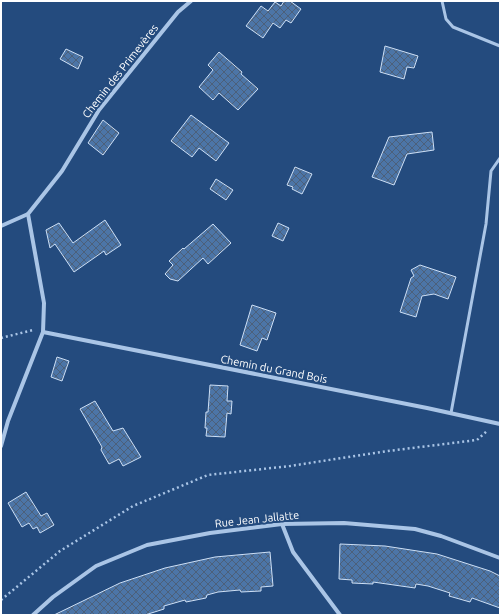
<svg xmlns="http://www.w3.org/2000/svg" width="501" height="616" font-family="Ubuntu,sans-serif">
	<defs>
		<pattern id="building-cross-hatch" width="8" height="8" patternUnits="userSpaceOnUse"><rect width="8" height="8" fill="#4c75a7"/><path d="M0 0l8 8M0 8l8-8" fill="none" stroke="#4c607a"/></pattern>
	</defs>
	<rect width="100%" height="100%" fill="#244b7e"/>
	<!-- building -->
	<g fill="url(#building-cross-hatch)" stroke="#cddff5">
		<polygon points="284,1 290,1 301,9 291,23 286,20 280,28 273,23 263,38 246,26 261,6 268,11 275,2 281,6"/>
		<polygon points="385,46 418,56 414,68 407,67 404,79 380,72"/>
		<polygon points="66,49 83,57 78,69 60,59"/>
		<polygon points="219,52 242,72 241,74 258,89 238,110 219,93 213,100 199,87 213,70 208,65"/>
		<polygon points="191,115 229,143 216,161 199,148 192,157 171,141"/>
		<polygon points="103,120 119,133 103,155 88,143"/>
		<polygon points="432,132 434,150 407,154 394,185 372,177 389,137"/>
		<polygon points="295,167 312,174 302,194 292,189 293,187 287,185"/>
		<polygon points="216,179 233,190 226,200 210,189"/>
		<polygon points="105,220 121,245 106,255 104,251 74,272 55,244 50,248 46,230 59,223 73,243"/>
		<polygon points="278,223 289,228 283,241 272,236"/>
		<polygon points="213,224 231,243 208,264 203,258 178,281 170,279 165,274 173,265 169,261 183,248 184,249"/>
		<polygon points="420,265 456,277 448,299 434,294 422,296 416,317 400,312 411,278 414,276 411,270"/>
		<polygon points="252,305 276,313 267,340 262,338 257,351 240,345"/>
		<polygon points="57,357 69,361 62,381 51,377"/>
		<polygon points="210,385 228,386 227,401 232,401 231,414 227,413 225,437 206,436 207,428 205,428 206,412 208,412"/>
		<polygon points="95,401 113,431 123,428 141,457 123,466 119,459 109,464 101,450 102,447 80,409"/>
		<polygon points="26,492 41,516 47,513 54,525 40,533 37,527 33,529 29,523 22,527 8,503"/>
		<polygon points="340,544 385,546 437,554 490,571 500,576 500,608 472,598 470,602 449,596 450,593 428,586 416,584 415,588 373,582 373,584 352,583 352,580 339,579"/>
		<polygon points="270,552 273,586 261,587 261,591 241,592 240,590 218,592 207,595 206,598 186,602 185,600 164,606 164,609 145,615 54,615 120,583 165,568 215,557"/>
	</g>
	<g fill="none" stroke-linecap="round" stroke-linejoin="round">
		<!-- path -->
		<g stroke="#aac5e6" stroke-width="2.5" stroke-dasharray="2 3" stroke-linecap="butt">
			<polyline points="1,338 33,330"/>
			<polyline points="1,600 60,551 133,506 208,475 290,466 388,451 477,440 487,431"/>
		</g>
		<!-- lane -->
		<g stroke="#aac5e6" stroke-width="3">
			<polyline points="442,1 446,19 453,27 500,46"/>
			<polyline points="451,413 486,224 491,171 500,158"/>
		</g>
		<!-- street -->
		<g stroke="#aac5e6" stroke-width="4">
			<polyline points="1,226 28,214"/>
			<polyline points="43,332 427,408 500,424"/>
			<polyline points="1,446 8,421 43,332 44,303 28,214 62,171 99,110 178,12 191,1"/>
			<polyline points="282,524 293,552 340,615"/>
			<polyline points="33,615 53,597 96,566 147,545 210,533 282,524 344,523 415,529 441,536 500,558"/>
		</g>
	</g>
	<g text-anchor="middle" stroke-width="4" stroke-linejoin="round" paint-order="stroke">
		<!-- street labels -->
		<g font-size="11" fill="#fff" stroke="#244b7e">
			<text transform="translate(120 71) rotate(-52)" y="4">Chemin des Primevères</text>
			<text transform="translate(274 369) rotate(11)" y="4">Chemin du Grand Bois</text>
			<text transform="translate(257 519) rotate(-6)" y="4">Rue Jean Jallatte</text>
		</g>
	</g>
	<!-- border -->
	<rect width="501" height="616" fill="none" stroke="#ffffff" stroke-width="4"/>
</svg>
